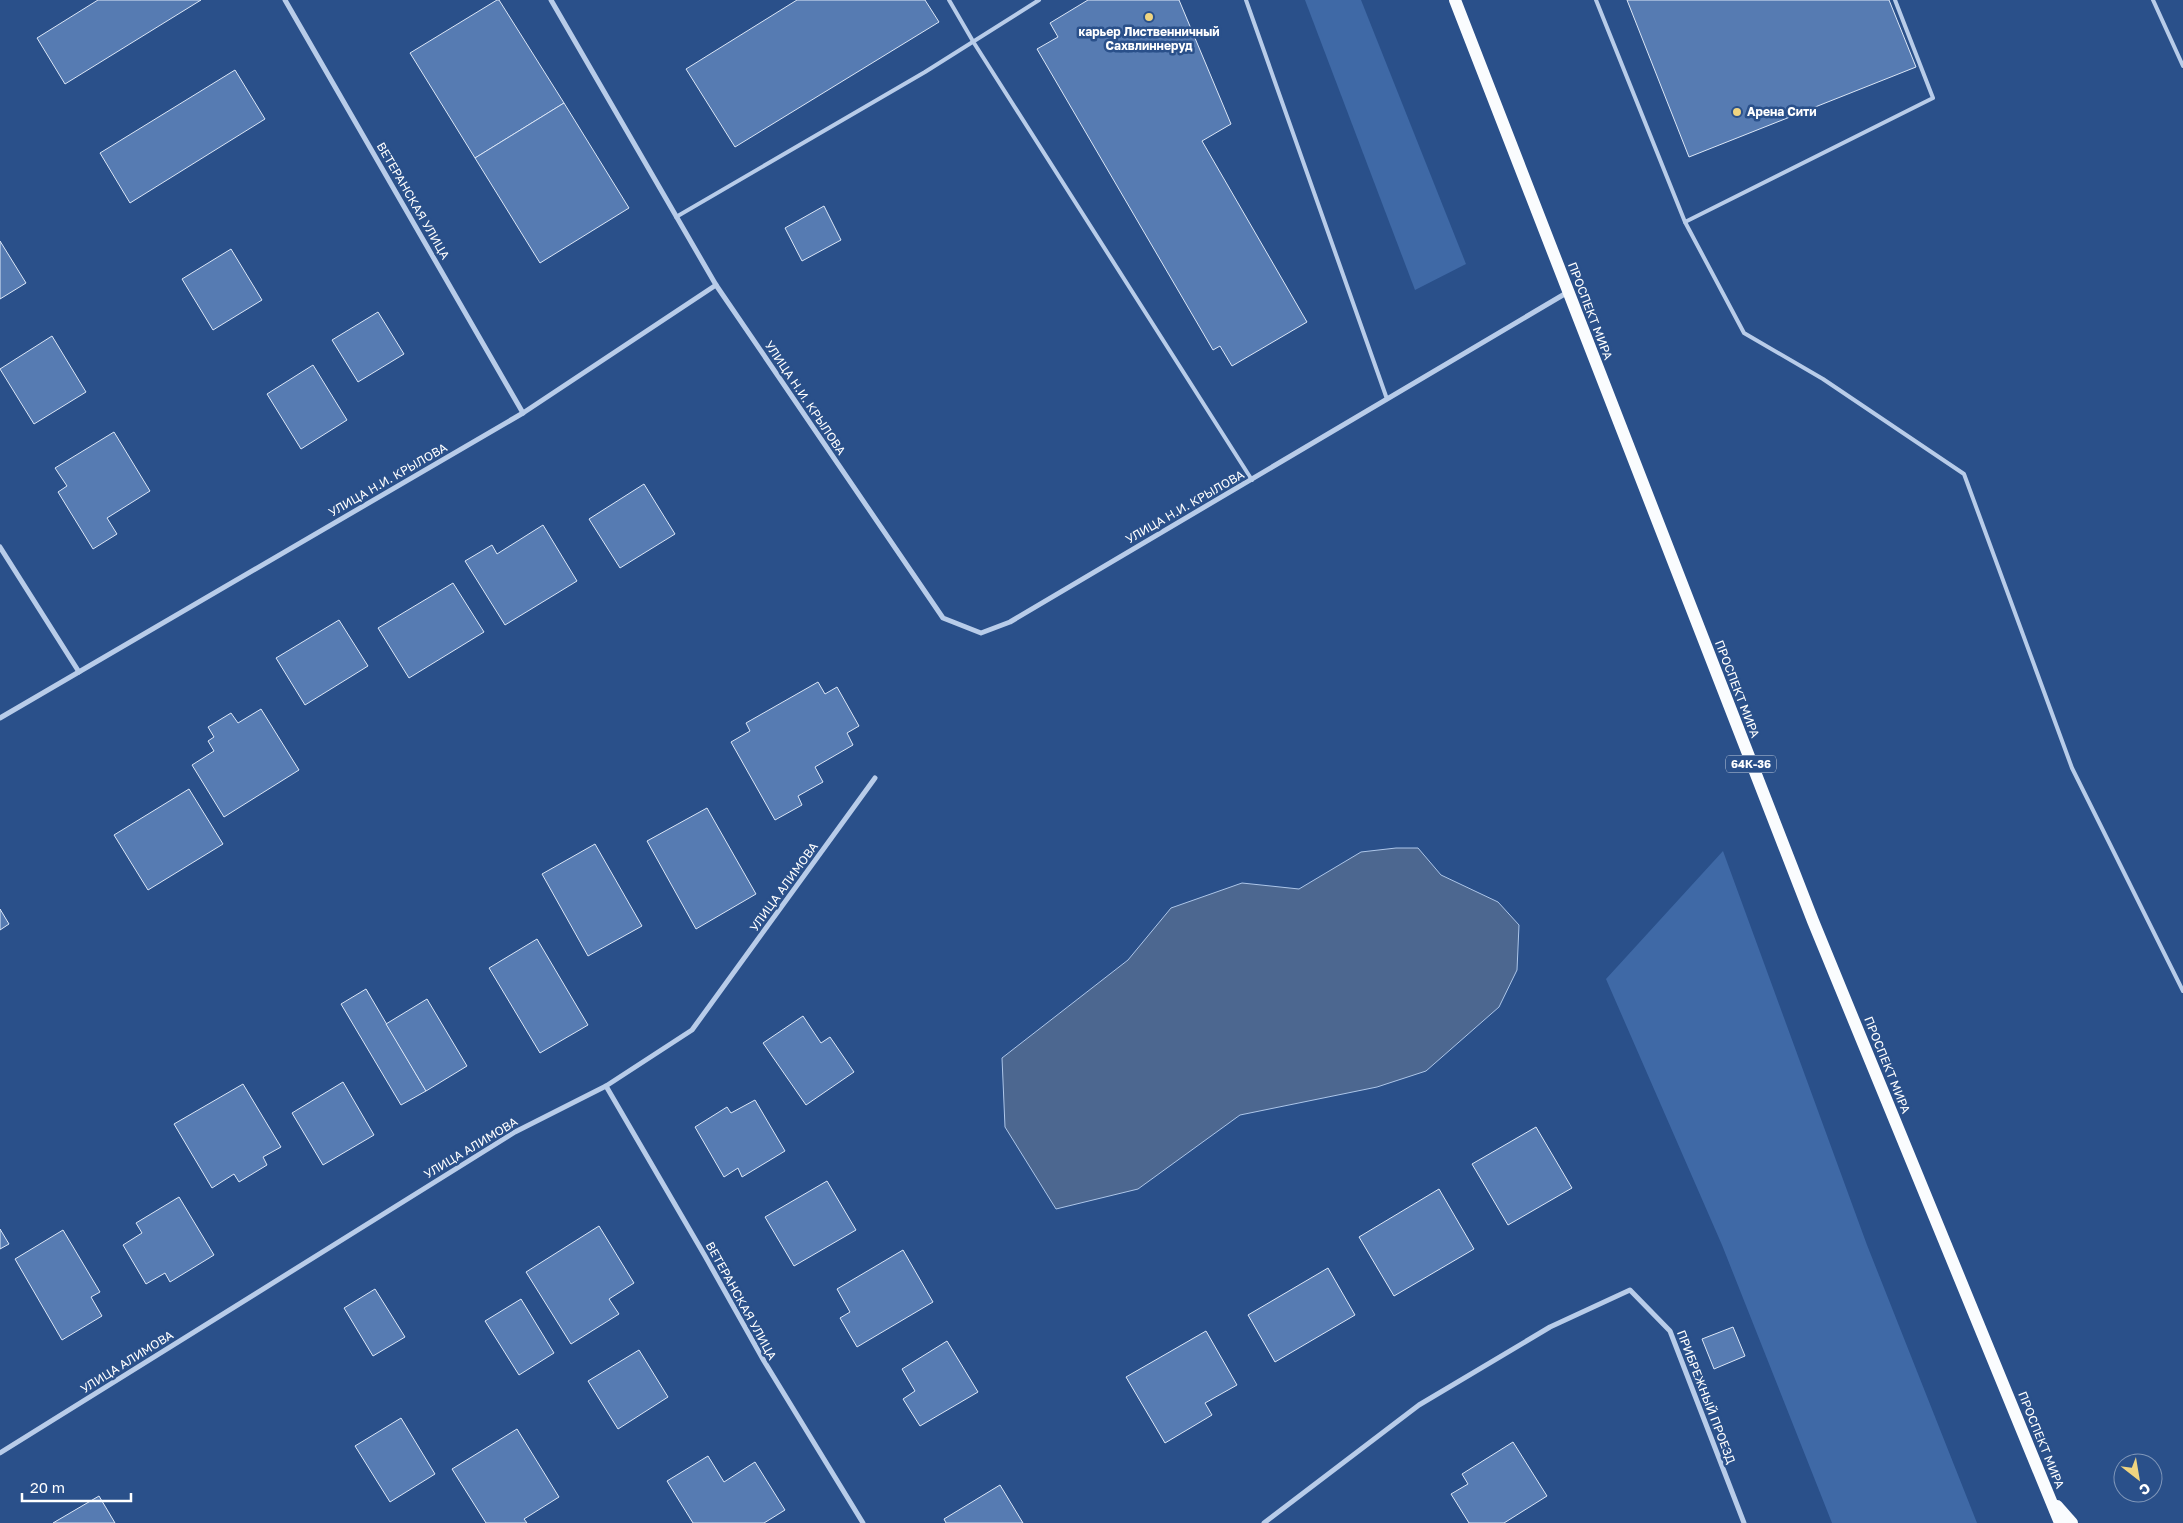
<svg xmlns="http://www.w3.org/2000/svg" width="2183" height="1523" font-family="'Golos Text',sans-serif">
	<rect width="100%" height="100%" fill="#2a508a"/>
	<!-- green -->
	<g fill="#3f69a6">
		<polygon points="1305,0 1361,0 1466,264 1415,290"/>
		<polygon points="1723,851 1867,1245 1977,1523 1832,1523 1722,1245 1606,979"/>
	</g>
	<!-- water -->
	<polygon fill="#4c6790" stroke="#adc6e9" points="1396,848 1418,848 1441,875 1498,902 1519,925 1517,970 1499,1007 1426,1071 1377,1087 1240,1115 1138,1189 1056,1209 1005,1127 1002,1058 1128,960 1171,908 1242,883 1299,889 1361,852"/>
	<!-- building -->
	<g fill="#567bb2" stroke="#dce7f7">
		<polygon points="98,0 201,0 65,84 37,38"/>
		<polygon points="497,0 499,0 564,103 475,158 410,53"/>
		<polygon points="797,0 925,0 939,22 735,147 686,69"/>
		<polygon points="1088,0 1179,0 1231,124 1202,141 1307,322 1232,366 1220,346 1213,350 1037,49 1058,37 1050,23"/>
		<polygon points="1627,0 1889,0 1916,67 1689,157"/>
		<polygon points="235,70 265,119 130,203 100,153"/>
		<polygon points="564,103 629,208 540,263 475,158"/>
		<polygon points="824,206 841,240 802,261 785,228"/>
		<polygon points="0,241 26,283 0,299"/>
		<polygon points="231,249 262,300 213,330 182,279"/>
		<polygon points="378,312 404,354 358,382 332,340"/>
		<polygon points="52,336 86,392 34,424 0,369"/>
		<polygon points="313,365 347,420 301,449 267,394"/>
		<polygon points="114,432 150,491 107,518 117,534 93,549 58,492 67,486 55,468"/>
		<polygon points="644,484 675,534 620,568 589,519"/>
		<polygon points="543,525 577,581 505,625 465,561 492,545 497,554"/>
		<polygon points="453,583 484,632 409,678 378,628"/>
		<polygon points="339,620 368,666 305,705 276,658"/>
		<polygon points="818,682 825,694 837,687 859,726 847,733 853,745 815,767 823,782 798,796 802,805 775,820 731,742 750,731 746,723"/>
		<polygon points="261,709 299,770 224,817 192,765 214,751 208,741 214,737 208,727 231,713 238,723"/>
		<polygon points="189,789 223,844 148,890 114,835"/>
		<polygon points="707,808 756,894 696,929 647,841"/>
		<polygon points="595,844 642,926 588,956 542,874"/>
		<polygon points="0,909 9,924 0,930"/>
		<polygon points="537,939 588,1025 540,1053 489,968"/>
		<polygon points="366,989 426,1091 401,1105 341,1004"/>
		<polygon points="427,999 467,1066 426,1091 386,1024"/>
		<polygon points="803,1016 821,1043 830,1037 854,1072 806,1105 763,1043"/>
		<polygon points="343,1082 374,1135 323,1165 292,1113"/>
		<polygon points="243,1084 281,1147 263,1157 267,1165 239,1182 234,1174 212,1188 174,1124"/>
		<polygon points="755,1100 785,1151 742,1177 738,1168 724,1177 695,1127 727,1107 731,1113"/>
		<polygon points="1536,1127 1572,1188 1508,1225 1472,1164"/>
		<polygon points="827,1181 856,1230 794,1266 765,1217"/>
		<polygon points="1439,1189 1474,1249 1394,1296 1359,1237"/>
		<polygon points="179,1197 214,1255 170,1282 165,1273 146,1284 123,1245 142,1233 136,1223"/>
		<polygon points="599,1226 634,1283 609,1299 619,1314 571,1344 526,1272"/>
		<polygon points="0,1229 9,1244 0,1249"/>
		<polygon points="63,1230 100,1292 91,1297 102,1316 62,1340 15,1259"/>
		<polygon points="903,1250 933,1302 857,1347 840,1318 850,1312 837,1289"/>
		<polygon points="1328,1268 1355,1315 1275,1362 1248,1315"/>
		<polygon points="375,1289 405,1337 373,1356 344,1308"/>
		<polygon points="521,1299 554,1353 519,1375 485,1321"/>
		<polygon points="1733,1327 1745,1356 1714,1369 1702,1339"/>
		<polygon points="1206,1331 1237,1385 1205,1403 1212,1415 1165,1443 1126,1377"/>
		<polygon points="947,1341 978,1392 920,1426 903,1399 915,1391 902,1369"/>
		<polygon points="639,1350 668,1397 618,1429 588,1381"/>
		<polygon points="401,1418 435,1474 390,1502 355,1446"/>
		<polygon points="517,1429 559,1497 524,1519 527,1523 486,1523 452,1469"/>
		<polygon points="1513,1442 1547,1496 1504,1523 1469,1523 1451,1494 1468,1484 1462,1474"/>
		<polygon points="708,1456 724,1482 755,1462 785,1510 764,1523 693,1523 667,1481"/>
		<polygon points="1000,1485 1023,1523 946,1523 944,1519"/>
		<polygon points="99,1496 115,1523 53,1523"/>
	</g>
	<g fill="none" stroke-linecap="round" stroke-linejoin="round">
		<!-- lane -->
		<g stroke="#b8cce9" stroke-width="4">
			<polyline points="949,0 974,43 1252,480"/>
			<polyline points="1246,0 1387,399"/>
			<polyline points="1596,0 1685,222 1933,98 1895,0"/>
			<polyline points="2153,0 2183,66"/>
			<polyline points="676,217 925,72 1039,0"/>
			<polyline points="1685,222 1744,333 1823,379 1964,474 2072,768 2183,991"/>
		</g>
		<!-- street -->
		<g stroke="#b8cce9" stroke-width="5">
			<polyline points="285,0 523,413"/>
			<polyline points="551,0 716,285 943,618 981,633 1010,622 1568,292"/>
			<polyline points="0,547 79,672"/>
			<polyline points="0,718 523,413 716,285"/>
			<polyline points="606,1086 705,1256 764,1361 863,1523"/>
			<polyline points="0,1453 515,1132 606,1086 692,1030 875,778"/>
			<polyline points="1264,1523 1419,1405 1550,1327 1630,1290 1670,1331 1744,1523"/>
		</g>
		<!-- primary -->
		<g stroke="#fafcfe" stroke-width="12">
			<polyline points="1455,0 1813,921 2060,1523"/>
			<polyline points="2057,1506 2072,1523"/>
		</g>
	</g>
	<!-- markers -->
	<g fill="#efd480" stroke="#2a508a" stroke-width="2">
		<circle cx="1149" cy="17" r="5"/>
		<circle cx="1737" cy="112" r="5"/>
	</g>
	<g text-anchor="middle" stroke-width="5" stroke-linejoin="round" paint-order="stroke">
		<!-- shield labels -->
		<rect fill="#2a508a" stroke="#bfcadc" stroke-width="1" x="1726" y="755.5" width="50" height="17" rx="4"/>
		<g font-size="11" font-weight="bold" fill="#fff">
			<text x="1751" y="768">64К-36</text>
		</g>
		<!-- poi labels -->
		<g font-size="12" font-weight="bold" fill="#fff" stroke="#2a508a">
			<text x="1149" y="36">карьер Лиственничный<tspan x="1149" dy="14">Сахвлиннеруд</tspan></text>
			<text x="1747" y="116" text-anchor="start">Арена Сити</text>
		</g>
		<!-- street labels -->
		<g font-size="12" fill="#fff" stroke="#2a508a">
			<text transform="translate(413 201) rotate(60)" y="4">ВЕТЕРАНСКАЯ УЛИЦА</text>
			<text transform="translate(1590 311) rotate(69)" y="4">ПРОСПЕКТ МИРА</text>
			<text transform="translate(805 398) rotate(56)" y="4">УЛИЦА Н.И. КРЫЛОВА</text>
			<text transform="translate(388 480) rotate(-30)" y="4">УЛИЦА Н.И. КРЫЛОВА</text>
			<text transform="translate(1185 507) rotate(-30)" y="4">УЛИЦА Н.И. КРЫЛОВА</text>
			<text transform="translate(1737 689) rotate(69)" y="4">ПРОСПЕКТ МИРА</text>
			<text transform="translate(784 887) rotate(-54)" y="4">УЛИЦА АЛИМОВА</text>
			<text transform="translate(1887 1065) rotate(68)" y="4">ПРОСПЕКТ МИРА</text>
			<text transform="translate(471 1148) rotate(-31)" y="4">УЛИЦА АЛИМОВА</text>
			<text transform="translate(741 1301) rotate(61)" y="4">ВЕТЕРАНСКАЯ УЛИЦА</text>
			<text transform="translate(127 1362) rotate(-32)" y="4">УЛИЦА АЛИМОВА</text>
			<text transform="translate(1706 1397) rotate(69)" y="4">ПРИБРЕЖНЫЙ ПРОЕЗД</text>
			<text transform="translate(2041 1440) rotate(68)" y="4">ПРОСПЕКТ МИРА</text>
		</g>
	</g>
	<!-- north arrow -->
	<g transform="translate(2138 1478) rotate(149)"><circle r="24" fill="#2a508a" stroke="#7f96b9"/>
	<path d="M0-4L9 19L0 12L-9 19Z" fill="#efd480"/>
	<text y="-8" font-size="14" font-weight="bold" text-anchor="middle" fill="#ffffff">С</text>
	</g>
	<!-- scale -->
	<path d="M22 1493v8h109v-8" fill="none" stroke="#ffffff" stroke-width="2.5"/>
	<text x="30" y="1493" font-size="15" fill="#ffffff" stroke="#2a508a" stroke-width="4" paint-order="stroke">20 m</text>
</svg>
